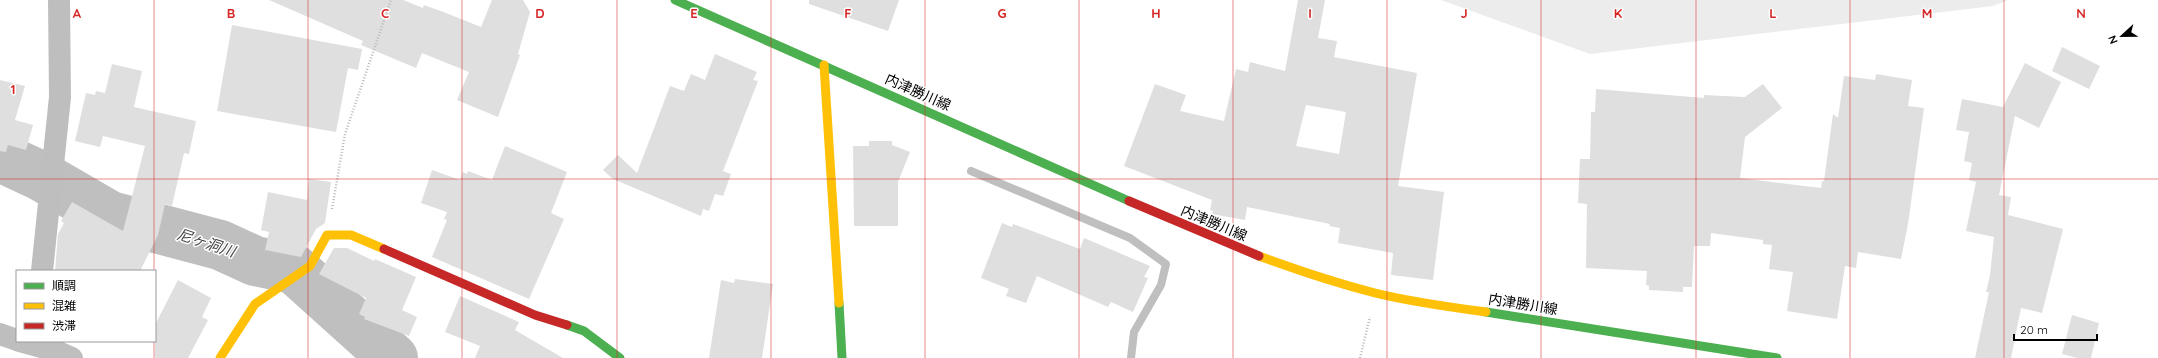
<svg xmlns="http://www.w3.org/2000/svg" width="2158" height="358" font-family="Quicksand,'Noto Sans JP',sans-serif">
	<rect width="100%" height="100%" fill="#fff"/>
	<!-- green -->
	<polygon fill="#ececec" points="1441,0 2008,0 1993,6 1590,54"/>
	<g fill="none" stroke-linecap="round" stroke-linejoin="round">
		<!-- stream -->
		<polyline stroke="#bfbfbf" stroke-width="8" points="971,171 1130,238 1166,264 1161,285 1134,332 1131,358"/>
		<!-- river -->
		<polyline stroke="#bfbfbf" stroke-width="50" points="0,157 41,176 110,216 220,245 255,261 294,269 393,358"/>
	</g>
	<!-- building -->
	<g fill="#dfdfdf" fill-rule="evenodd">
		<polygon points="269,0 403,0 423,8 424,5 446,13 481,27 492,0 523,0 530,12 518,54 520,55 498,117 457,100 469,72 422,53 416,68 361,45 363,41"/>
		<polygon points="809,0 899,0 888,31 809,4"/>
		<path d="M1298,0h27l-7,38 19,3 -3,16 83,16 -19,113 46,6 -11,88 -42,-5 2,-22 -55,-10 2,-15 -11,-2 1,-2 -83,-17 -2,13 -33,-6 1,-3 -3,-1 2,-10 -88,-34 31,-82 31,11 -6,16 44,10 12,-52 12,3 2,-10 35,9zM1306,105l40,7 -7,42 -43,-8z"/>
		<polygon points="232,25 362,49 358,70 348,68 336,132 217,111"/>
		<polygon points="2062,47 2100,66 2089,89 2052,71"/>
		<polygon points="715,54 757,72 753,80 758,81 723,171 731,174 723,196 715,194 709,211 703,209 701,216 613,179 603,170 618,155 637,173 670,86 684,91 691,74 705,80"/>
		<polygon points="2025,63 2061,82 2039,128 2015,116 1999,195 2011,197 2008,215 2063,229 2042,313 2021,308 2011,358 1975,358 1989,292 1986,292 1990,275 1994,237 1966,231 1976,182 1969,180 1972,163 1964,161 1969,132 1956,130 1962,99 2003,107"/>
		<polygon points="112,64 142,71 134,107 196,121 189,154 184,153 172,206 165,204 158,235 140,271 55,271 58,234 64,223 61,221 72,202 123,231 145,146 103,136 100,147 75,141 86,93 95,95 96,91 105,93"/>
		<polygon points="1876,74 1912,80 1908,106 1924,108 1908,224 1901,259 1858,252 1856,268 1845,266 1837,319 1787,311 1793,272 1769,269 1772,245 1763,244 1763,240 1711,233 1710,246 1694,246 1692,287 1683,287 1683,292 1649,290 1649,286 1646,285 1647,271 1586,268 1587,204 1578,203 1580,159 1590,159 1591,112 1595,112 1596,89 1704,98 1704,95 1745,97 1763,84 1782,108 1745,137 1740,178 1821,188 1822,181 1824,181 1833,114 1838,118 1844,76 1875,80"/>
		<polygon points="0,80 25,86 15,120 33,125 26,150 8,145 6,152 0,151"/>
		<polygon points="869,141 892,141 892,145 910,152 898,182 898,226 854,226 853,146 869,146"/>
		<polygon points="505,146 567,172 551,213 564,219 529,299 432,257 447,220 444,219 447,212 421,203 432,170 460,180 463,172 467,174 468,171 492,180"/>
		<polygon points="309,179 331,182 325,223 316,229 301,257 265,250 269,232 261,230 268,192 307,200"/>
		<polygon points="1002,223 1012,227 1013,224 1080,249 1084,238 1150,266 1144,277 1148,278 1133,312 1111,302 1108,307 1037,276 1026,303 1006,296 1009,289 981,278"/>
		<polygon points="334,248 347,248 374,261 375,259 416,277 402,310 417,317 409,336 364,319 365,317 359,314 366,298 319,274"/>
		<polygon points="735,279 773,284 762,358 709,358 721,280 734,283"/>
		<polygon points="178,280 211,298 202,317 208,320 188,358 155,358 155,325"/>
		<polygon points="460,296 519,322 515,330 563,358 475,358 480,346 445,332"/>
		<polygon points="2072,315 2099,323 2091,358 2077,358 2062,354"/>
	</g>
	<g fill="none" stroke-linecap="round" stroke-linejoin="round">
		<!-- path -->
		<g stroke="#b9b9b9" stroke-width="2.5" stroke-dasharray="1 2" stroke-linecap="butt">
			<polyline points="332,209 345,134 391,0"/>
			<polyline points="1360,358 1370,317"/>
		</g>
		<!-- street -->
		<g stroke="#bebebe" stroke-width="22">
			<polyline points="42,271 60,97 59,0"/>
			<polyline points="0,334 17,340"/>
			<polyline points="19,341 56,351 72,358"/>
		</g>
		<!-- fast -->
		<g stroke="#4caf50" stroke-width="9">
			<polyline points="675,0 1129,201"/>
			<polyline points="839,303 842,358"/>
			<polyline points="1486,312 1777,358"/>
			<polyline points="567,325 584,331 620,358"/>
		</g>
		<!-- slow -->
		<g stroke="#ffc107" stroke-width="9">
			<polyline points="824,65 839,303"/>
			<path d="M1259,256c38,14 77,27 116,37 36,9 74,14 111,19"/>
			<polyline points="220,358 255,304 310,266 327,235 351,235 384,249"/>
		</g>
		<!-- jam -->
		<g stroke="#c62828" stroke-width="9">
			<polyline points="1129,201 1259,256"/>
			<polyline points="384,249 535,315 567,325"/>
		</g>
	</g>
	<!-- grid -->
	<path fill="none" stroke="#d62828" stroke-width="1" stroke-opacity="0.55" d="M154,0v271M308,0v358M462,0v358M617,0v358M771,0v358M925,0v358M1079,0v358M1233,0v358M1387,0v358M1541,0v358M1696,0v358M1850,0v358M2004,0v358M0,179h2158M154,341v17"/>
	<g text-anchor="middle" stroke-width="3" stroke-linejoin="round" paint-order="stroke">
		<!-- street labels -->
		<g font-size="14" fill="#000" stroke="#fff">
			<text transform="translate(918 92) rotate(24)" y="5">内津勝川線</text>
			<text transform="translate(1214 223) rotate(23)" y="5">内津勝川線</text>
			<text transform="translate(1523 304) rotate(9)" y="5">内津勝川線</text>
		</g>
		<!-- water labels -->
		<g font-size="15" font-style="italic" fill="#444" stroke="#fff">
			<text transform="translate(206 243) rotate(18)" y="5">尼ヶ洞川</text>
		</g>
	</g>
	<g font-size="13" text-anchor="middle" font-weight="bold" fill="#d62828" stroke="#fff" stroke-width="3" stroke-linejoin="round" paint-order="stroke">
		<text x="77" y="18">A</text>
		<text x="231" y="18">B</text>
		<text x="385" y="18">C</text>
		<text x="540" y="18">D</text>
		<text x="694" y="18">E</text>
		<text x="848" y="18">F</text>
		<text x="1002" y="18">G</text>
		<text x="1156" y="18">H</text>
		<text x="1310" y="18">I</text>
		<text x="1464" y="18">J</text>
		<text x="1618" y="18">K</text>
		<text x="1773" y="18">L</text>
		<text x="1927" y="18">M</text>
		<text x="2081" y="18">N</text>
		<text x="13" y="94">1</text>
	</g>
	<!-- legend -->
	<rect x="16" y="270" width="140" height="72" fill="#ffffff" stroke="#999999"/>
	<rect x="24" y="283" width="20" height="6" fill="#4caf50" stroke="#999999"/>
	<text x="52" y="290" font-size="12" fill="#000000">順調</text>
	<rect x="24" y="303" width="20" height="6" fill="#ffc107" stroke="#999999"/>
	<text x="52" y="310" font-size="12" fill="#000000">混雑</text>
	<rect x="24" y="323" width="20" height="6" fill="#c62828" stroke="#999999"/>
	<text x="52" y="330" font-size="12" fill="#000000">渋滞</text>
	<!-- north arrow -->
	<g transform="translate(2122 36) rotate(248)" stroke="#ffffff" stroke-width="3" paint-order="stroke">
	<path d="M0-3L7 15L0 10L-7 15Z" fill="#000000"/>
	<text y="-6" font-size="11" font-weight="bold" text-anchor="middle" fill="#000000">N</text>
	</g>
	<!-- scale -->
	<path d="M2014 334v6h83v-6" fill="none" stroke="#000000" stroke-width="2"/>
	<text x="2020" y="334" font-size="12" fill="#000000" stroke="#ffffff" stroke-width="3" paint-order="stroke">20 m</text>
</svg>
